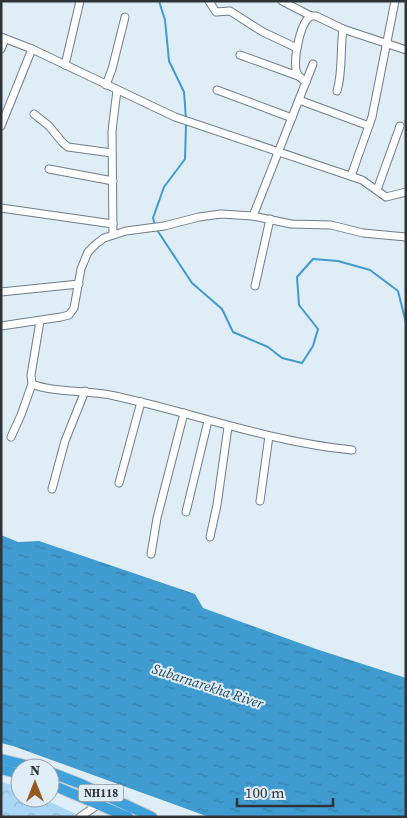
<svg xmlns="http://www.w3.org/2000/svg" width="407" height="818" font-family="'Source Serif 4',serif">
	<defs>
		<pattern id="park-crowns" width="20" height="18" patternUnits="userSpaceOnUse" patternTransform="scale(1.25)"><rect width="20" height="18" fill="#aad7f5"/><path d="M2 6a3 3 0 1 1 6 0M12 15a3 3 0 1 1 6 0" fill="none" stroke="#93b9d3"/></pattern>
		<pattern id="water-ripples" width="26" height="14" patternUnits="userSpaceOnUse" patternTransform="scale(1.25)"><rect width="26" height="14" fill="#409bd0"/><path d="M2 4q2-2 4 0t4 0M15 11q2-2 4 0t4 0" fill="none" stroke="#367faa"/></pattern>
	</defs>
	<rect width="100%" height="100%" fill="#dfedf7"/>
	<!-- park -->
	<polygon fill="url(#park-crowns)" points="1,782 20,787 20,798 42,798 82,817 1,817"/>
	<!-- water -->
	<polygon fill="url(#water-ripples)" points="1,535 18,542 39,541 195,594 203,608 316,649 406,678 406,817 209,817 13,746 1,743"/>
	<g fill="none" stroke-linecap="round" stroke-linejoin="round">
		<!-- stream -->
		<g stroke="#409bd0" stroke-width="2">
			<polyline points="159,1 165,20 169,61 184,92 186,119"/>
			<polyline points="155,225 153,218 164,187 185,159 186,124"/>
			<polyline points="157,230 192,283 222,309 233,332 268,347 282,358 302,363 313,346 318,329 299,305 297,277 313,259 338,261 370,270 398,291 406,323"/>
		</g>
		<!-- minor casing -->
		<g stroke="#707d86" stroke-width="9">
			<g id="minor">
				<polyline points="209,1 216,12 230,11 263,32 297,48"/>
				<polyline points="282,1 311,16"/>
				<polyline points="1,37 32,49 175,117 362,180 386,197 406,192"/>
				<polyline points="1,49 5,39"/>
				<polyline points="240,55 298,76"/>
				<polyline points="65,65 80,1"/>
				<path d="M306,82c-5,-4 -9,-6 -10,-12 -2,-13 4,-48 15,-54h5l27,13 63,21"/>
				<polyline points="106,85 112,69 125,17"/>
				<polyline points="217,90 292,118"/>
				<path d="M337,91c6,-20 3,-42 6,-62"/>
				<polyline points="299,100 369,126"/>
				<polyline points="34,114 49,126 63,143 68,147 112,153"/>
				<polyline points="1,126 32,49"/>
				<polyline points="49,169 113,181"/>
				<polyline points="351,176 372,117 395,1"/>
				<polyline points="377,190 400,126"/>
				<polyline points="1,208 113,224"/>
				<polyline points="253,216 313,64"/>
				<polyline points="113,235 112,131 117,90"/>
				<polyline points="255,286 270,219"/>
				<polyline points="1,292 79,284"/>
				<path d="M40,321l-9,54 1,9c22,9 57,6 83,12 79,17 155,46 237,54"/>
				<polyline points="1,326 61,317 69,315 74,308 81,269 88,252 96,244 104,238 126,231 164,226 199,217 221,214 253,216 291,224 331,225 363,233 406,237"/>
				<polyline points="11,437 21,415 32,384"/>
				<polyline points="119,483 141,402"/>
				<polyline points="52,489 65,441 85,391"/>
				<polyline points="260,501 269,436"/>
				<polyline points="186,512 208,421"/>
				<polyline points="210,537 217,505 228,427"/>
				<polyline points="151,554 157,518 184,413"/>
				<polyline points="80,817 99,804"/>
			</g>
		</g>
		<!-- highway casing -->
		<g stroke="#cdcecf" stroke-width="12">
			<g id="highway">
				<polyline points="1,759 38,768"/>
				<polyline points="1,769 20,774"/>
				<polyline points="50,772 81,784 152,817"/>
				<polyline points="50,784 128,817"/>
			</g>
		</g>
		<!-- minor -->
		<use href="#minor" stroke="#fff" stroke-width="7"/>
		<!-- highway -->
		<use href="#highway" stroke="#3fa1db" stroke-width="10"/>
	</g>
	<g text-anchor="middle" stroke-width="4" stroke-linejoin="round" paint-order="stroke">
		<!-- shield labels -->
		<rect fill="#dfedf7" stroke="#636b71" stroke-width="1" x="78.5" y="784.5" width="45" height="17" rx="4"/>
		<g font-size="11" font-weight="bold" fill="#2e3337">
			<text x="101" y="797">NH118</text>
		</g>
		<!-- water labels -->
		<g font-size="14" font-style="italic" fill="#1f455c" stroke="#dfedf7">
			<text transform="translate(208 686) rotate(18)" y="5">Subarnarekha River</text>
		</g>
	</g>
	<!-- border -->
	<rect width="407" height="818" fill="none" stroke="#2e3337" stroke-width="5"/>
	<!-- north arrow -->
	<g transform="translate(35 783)"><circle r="24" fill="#dfedf7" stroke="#98a3aa"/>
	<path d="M0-4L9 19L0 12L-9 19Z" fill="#985921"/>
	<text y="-8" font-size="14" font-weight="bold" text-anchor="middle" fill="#2e3337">N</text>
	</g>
	<!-- scale -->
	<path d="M237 798v8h96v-8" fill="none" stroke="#2e3337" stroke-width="2.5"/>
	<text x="245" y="798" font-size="15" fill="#2e3337" stroke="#dfedf7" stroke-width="4" paint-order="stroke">100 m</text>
</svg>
